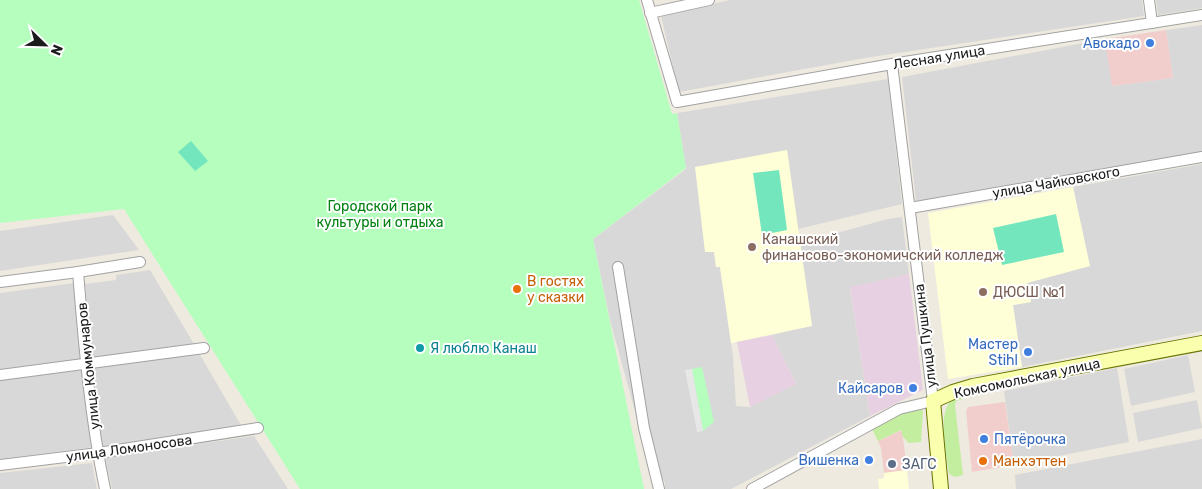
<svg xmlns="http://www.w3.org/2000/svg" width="1202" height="489" font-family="Rubik,sans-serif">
	<rect width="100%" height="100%" fill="#eeeadf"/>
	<!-- residential -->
	<g fill="#d9d8d8">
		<polygon points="730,0 1142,0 1144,16 865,58 679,92 661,16"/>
		<polygon points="1156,0 1202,0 1202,8 1158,15"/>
		<polygon points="1202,25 1202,152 916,201 902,77 1105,39 1113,86 1173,78 1166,30"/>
		<polygon points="888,79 902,204 798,229 787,150 705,252 714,251 716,267 720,267 733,357 736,406 750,407 796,384 772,335 812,325 800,243 888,219 902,217 909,274 850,288 870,416 731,489 665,489 665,483 645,448 610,320 593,239 686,169 677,113"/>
		<polygon points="1202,164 1202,331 1022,367 1013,305 1031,302 1027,283 1089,266 1073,187"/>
		<polygon points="113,215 139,250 0,271 0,231"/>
		<polygon points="150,270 194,344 92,358 85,284 116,280 116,275"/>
		<polygon points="74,283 81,359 0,370 0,293"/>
		<polygon points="199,353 242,427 102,446 93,367"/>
		<polygon points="1188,355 1195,392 1131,406 1124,369"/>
		<polygon points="1117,368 1129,442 1014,465 1004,391"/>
		<polygon points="81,370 93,447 0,459 0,380"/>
		<polygon points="1197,400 1202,428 1138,442 1133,413"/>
		<polygon points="254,436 288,489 112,489 105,457"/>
		<polygon points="1202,439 1202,489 1016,489 1015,475"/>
		<polygon points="92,463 97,489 0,489 0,473"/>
	</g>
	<!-- commercial -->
	<g fill="#f1cecc">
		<polygon points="1166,30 1173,78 1112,86 1105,39"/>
		<polygon points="1005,402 1014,465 972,472 966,411 968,407"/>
		<polygon points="902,430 907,470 884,473 881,448 878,441"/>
	</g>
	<!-- industrial -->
	<g fill="#e8d0e3">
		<polygon points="909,274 923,390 870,416 850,287"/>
		<polygon points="772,335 796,384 750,407 737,342"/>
	</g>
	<!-- education -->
	<g fill="#feffd7">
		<polygon points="787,150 812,326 731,343 720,267 716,267 714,252 705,252 695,167"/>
		<polygon points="1073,187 1090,266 1027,283 1031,302 1013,305 1022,367 948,379 928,213"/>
		<polygon points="907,470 909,489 879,489 878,479 884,478 884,473"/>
	</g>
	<!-- grass -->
	<g fill="#c4ee9f">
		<path d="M972,393v3l-16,5 -1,4 8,70 -8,2 -6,-3c-2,-19 -13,-63 4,-75 5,-4 13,-5 19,-6z"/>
		<polygon points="916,405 923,411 921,442 909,443 903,437 901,430 878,441 872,429"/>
	</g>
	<!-- park -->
	<g fill="#b6febe">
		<polygon points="0,0 639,0 672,114 677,113 686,168 593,239 644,489 300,489 124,209 0,223"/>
		<polygon points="702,367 714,422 703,431 692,369"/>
	</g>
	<!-- pitch -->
	<g fill="#74e6bd">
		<polygon points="191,141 208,161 195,171 178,152"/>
		<polygon points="779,170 787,230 762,235 753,173"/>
		<polygon points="1056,214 1064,252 1002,265 993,228"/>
	</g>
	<!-- parking -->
	<polygon fill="#e7e7e7" points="692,369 703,431 697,432 685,370"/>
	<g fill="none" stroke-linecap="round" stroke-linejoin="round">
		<!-- street casing -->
		<g stroke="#a2a2a2" stroke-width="12">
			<g id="street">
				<polyline points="647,0 677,102 892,64 1202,15"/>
				<polyline points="1149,0 1152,23"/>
				<polyline points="650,13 709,0"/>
				<polyline points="910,208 1202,157"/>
				<polyline points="618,267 644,428 659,489"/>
				<path d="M78,272c6,73 12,146 27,217"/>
				<polyline points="0,282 78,272 140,262"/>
				<polyline points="0,375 204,348"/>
				<polyline points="0,465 98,453 258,428"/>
				<polyline points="752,489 899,409 933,401 892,64"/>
			</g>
		</g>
		<!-- secondary casing -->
		<g stroke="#657400" stroke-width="16">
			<polyline id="secondary" points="941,489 933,401 953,392 973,386 1202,343"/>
		</g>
		<!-- street -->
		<use href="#street" stroke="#fff" stroke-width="10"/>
		<!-- secondary -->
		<use href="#secondary" stroke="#f9ffac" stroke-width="14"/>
	</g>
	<!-- markers -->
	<g fill="#3f7fe0" stroke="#fff" stroke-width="2">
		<circle cx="1150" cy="43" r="5"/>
		<circle cx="1028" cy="352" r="5"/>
		<circle cx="913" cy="388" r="5"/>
		<circle cx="984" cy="439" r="5"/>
		<circle cx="869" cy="460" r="5"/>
	</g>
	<g fill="#8d6e63" stroke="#fff" stroke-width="2">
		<circle cx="752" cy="247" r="5"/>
		<circle cx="983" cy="292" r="5"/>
	</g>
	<g fill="#e8710a" stroke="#fff" stroke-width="2">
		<circle cx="517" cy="289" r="5"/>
		<circle cx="983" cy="461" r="5"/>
	</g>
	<circle fill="#0f9aa8" stroke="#fff" stroke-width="2" cx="420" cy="348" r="5"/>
	<circle fill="#5c6f8a" stroke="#fff" stroke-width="2" cx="892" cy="464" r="5"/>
	<g text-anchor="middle" stroke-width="4" stroke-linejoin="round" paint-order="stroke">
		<!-- shop labels -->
		<g font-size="14" fill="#366cbe" stroke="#fff" text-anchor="end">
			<text x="1140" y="48">Авокадо</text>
			<text x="1018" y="349">Мастер<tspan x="1018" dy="16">Stihl</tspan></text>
			<text x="903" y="393">Кайсаров</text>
			<text x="994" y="444" text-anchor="start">Пятёрочка</text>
			<text x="859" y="465">Вишенка</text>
		</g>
		<!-- street labels -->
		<g font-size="14" fill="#1b1b1b" stroke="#fff">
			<text transform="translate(939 57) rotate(-9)" y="5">Лесная улица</text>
			<text transform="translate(1056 182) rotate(-10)" y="5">улица Чайковского</text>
			<text transform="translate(925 336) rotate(-97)" y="5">улица Пушкина</text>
			<text transform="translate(88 366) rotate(-96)" y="5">улица Коммунаров</text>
			<text transform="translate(1027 378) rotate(-12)" y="5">Комсомольская улица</text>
			<text transform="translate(129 448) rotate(-8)" y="5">улица Ломоносова</text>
		</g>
		<!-- park labels -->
		<g font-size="14" fill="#01810f" stroke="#fff">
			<text x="380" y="211">Городской парк<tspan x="380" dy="16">культуры и отдыха</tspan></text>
		</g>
		<!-- education labels -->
		<g font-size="14" fill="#785e54" stroke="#fff" text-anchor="start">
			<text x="762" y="244">Канашский<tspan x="762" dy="16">финансово-экономичский колледж</tspan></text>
			<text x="993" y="297">ДЮСШ №1</text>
		</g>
		<!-- food labels -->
		<g font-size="14" fill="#c56008" stroke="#fff" text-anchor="start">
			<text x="527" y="286">В гостях<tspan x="527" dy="16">у сказки</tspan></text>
			<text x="993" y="466">Манхэттен</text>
		</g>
		<!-- culture labels -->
		<g font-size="14" fill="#0d838f" stroke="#fff" text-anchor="start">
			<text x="430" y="353">Я люблю Канаш</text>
		</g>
		<!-- service labels -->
		<g font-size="14" fill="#4e5e75" stroke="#fff" text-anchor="start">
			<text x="902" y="469">ЗАГС</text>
		</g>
	</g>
	<!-- north arrow -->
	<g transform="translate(45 45) rotate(113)" stroke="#ffffff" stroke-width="4" paint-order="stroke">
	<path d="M0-4L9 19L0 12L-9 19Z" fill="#1b1b1b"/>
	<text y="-8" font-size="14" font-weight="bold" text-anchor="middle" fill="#1b1b1b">N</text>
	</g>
</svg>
